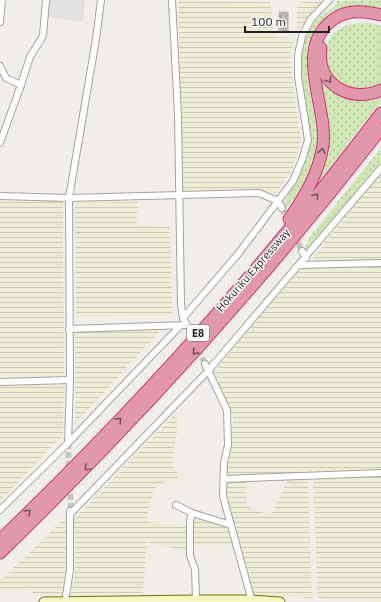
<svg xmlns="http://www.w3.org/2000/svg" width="381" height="602" font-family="'IBM Plex Sans',sans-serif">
	<defs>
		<pattern id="farmland-rules" width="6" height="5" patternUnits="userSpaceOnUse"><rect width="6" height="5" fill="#ededd6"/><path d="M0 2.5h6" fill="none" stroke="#cbcbb7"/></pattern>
		<pattern id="grass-dots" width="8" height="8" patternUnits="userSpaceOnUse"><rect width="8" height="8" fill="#d0e6b4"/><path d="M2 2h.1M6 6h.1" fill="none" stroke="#b2c59a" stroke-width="1.8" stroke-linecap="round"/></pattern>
		<pattern id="building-cross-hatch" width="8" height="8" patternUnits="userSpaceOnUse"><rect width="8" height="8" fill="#beb7b2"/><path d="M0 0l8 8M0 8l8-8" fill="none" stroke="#a39d99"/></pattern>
	</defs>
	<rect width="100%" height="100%" fill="#f1eee9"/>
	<!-- farmland -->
	<g fill="url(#farmland-rules)">
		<polygon points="178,0 270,2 275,37 294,38 290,57 301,143 291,172 276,193 258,190 183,192"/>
		<polygon points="325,1 315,10 297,32 297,3"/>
		<polygon points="381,172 381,261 309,263"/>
		<polygon points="0,202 63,202 64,376 0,377"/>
		<polygon points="138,202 136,225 170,227 172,315 76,317 75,203"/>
		<polygon points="381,267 381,470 227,477 233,417 214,372 238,342 301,269"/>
		<polygon points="75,330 160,331 75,424"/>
		<polygon points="64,385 63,435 0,501 0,386"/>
		<polygon points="177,412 177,431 172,465 177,470 178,480 159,483 153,492 147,514 148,522 187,527 188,552 147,542 143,593 71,595 75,570 74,519"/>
		<polygon points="381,477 381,602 318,599 313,478"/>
		<polygon points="288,479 308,479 312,598 253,594 226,494 226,482 247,482 246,504 254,511 272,514"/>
		<polygon points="67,516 68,569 64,595 35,595 30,590 0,590 0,581"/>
		<polygon points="194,518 229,528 233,544 193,546"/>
	</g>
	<!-- grass -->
	<g fill="url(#grass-dots)">
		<path d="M381,0v12l-12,-3 -50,19 -9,13 -3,10 1,16 11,67 -4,25 -12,30 -17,19 -2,-4c9,-21 22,-40 25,-62 4,-21 -5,-37 -9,-57 -1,-6 0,-13 0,-19 0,-30 8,-44 35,-59l2,-6z"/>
		<path d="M358,23h15l8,3v60l-15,7 -25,-6 -15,-17c-1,-27 1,-42 32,-47z"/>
		<path d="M317,67c10,26 37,41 64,28v6l-61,79 5,-24z"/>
		<polygon points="381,148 381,165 308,253 304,250 309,238"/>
	</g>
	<!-- parking -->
	<polygon fill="#e1e1e1" points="48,0 85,0 83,22 46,17"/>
	<!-- building -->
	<rect fill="url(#building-cross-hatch)" stroke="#c1b4ac" x="279" y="12" width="9" height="19"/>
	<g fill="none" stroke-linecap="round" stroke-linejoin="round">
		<!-- street-tunnel -->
		<g stroke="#c7c5c1" stroke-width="6" stroke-dasharray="6 3" stroke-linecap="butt">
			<polyline points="282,208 289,222"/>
			<polyline points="294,234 302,251"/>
			<polyline points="187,325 205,364"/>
			<polyline points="68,443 69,471"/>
			<polyline points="70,485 71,508"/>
		</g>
		<!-- street casing -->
		<g stroke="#a2a2a2" stroke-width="8">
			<g id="street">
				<polyline points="0,22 2,0"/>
				<polyline points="0,66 6,78 21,85 30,57 43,36 46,0"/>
				<polyline points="0,143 21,85"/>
				<polyline points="0,196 69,198 259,193 278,201 282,208"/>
				<polyline points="302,251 306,258"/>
				<polyline points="300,265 381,263"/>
				<polyline points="183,318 238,254 293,181 302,160 308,140 298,77 298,55 302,36 311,19 329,0"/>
				<polyline points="69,329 187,325 183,318 181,304 178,114 172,0"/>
				<polyline points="205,364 227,410 228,445 224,463 223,496 252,602"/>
				<polyline points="0,382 70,380"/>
				<polyline points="68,443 70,380 69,198 96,39 101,0"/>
				<polyline points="224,479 381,473"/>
				<polyline points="176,505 192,513 190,521 190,556 195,569 196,600"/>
				<polyline points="0,510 68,443 180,326"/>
				<polyline points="192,513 231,525"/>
				<polyline points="70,514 208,371 381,168"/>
				<polyline points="65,602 70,570 70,511"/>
			</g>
		</g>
		<!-- secondary casing -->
		<g stroke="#6e720f" stroke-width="11">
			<polyline id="secondary" points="44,602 196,600 251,600 280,602"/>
		</g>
		<!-- highway casing -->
		<g stroke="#cd3775" stroke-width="13">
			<g id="highway">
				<path d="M321,48c-6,36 30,56 60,42"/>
				<path d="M289,219c16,-22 30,-46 34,-74 5,-40 -31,-97 11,-126 14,-10 31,-8 47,-4"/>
				<path d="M0,540c137,-132 266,-275 381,-427"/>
				<path d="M0,553c137,-133 264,-273 381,-424"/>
			</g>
		</g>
		<!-- street -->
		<use href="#street" stroke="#fff" stroke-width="6"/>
		<!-- secondary -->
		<use href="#secondary" stroke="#f5f4c3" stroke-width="9"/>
		<!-- highway -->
		<use href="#highway" stroke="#e198aa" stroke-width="11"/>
	</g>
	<!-- one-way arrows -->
	<defs><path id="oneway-chevron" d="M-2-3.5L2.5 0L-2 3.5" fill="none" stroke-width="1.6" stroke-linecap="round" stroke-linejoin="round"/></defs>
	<g stroke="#77575f">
		<use href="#oneway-chevron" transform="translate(329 80) rotate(52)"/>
		<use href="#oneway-chevron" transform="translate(322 151) rotate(-79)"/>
		<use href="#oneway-chevron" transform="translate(316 196) rotate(-51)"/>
		<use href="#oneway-chevron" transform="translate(195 352) rotate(132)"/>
		<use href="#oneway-chevron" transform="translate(119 420) rotate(-46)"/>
		<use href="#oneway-chevron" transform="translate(87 468) rotate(135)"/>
		<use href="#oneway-chevron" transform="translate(28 512) rotate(-44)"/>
	</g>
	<g text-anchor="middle" stroke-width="3" stroke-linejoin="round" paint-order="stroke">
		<!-- shield labels -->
		<rect fill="#fff" stroke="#646464" stroke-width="1" x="187" y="325" width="22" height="16" rx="3"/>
		<g font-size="10" font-weight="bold" fill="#212121">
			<text x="198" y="337">E8</text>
		</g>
		<!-- street labels -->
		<g font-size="11" fill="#212121" stroke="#fff">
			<text transform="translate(253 270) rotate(-49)" y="4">Hokuriku Expressway</text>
		</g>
	</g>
	<!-- scale -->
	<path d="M245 26v6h84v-6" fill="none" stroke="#212121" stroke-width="2"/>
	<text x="251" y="26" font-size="12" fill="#212121" stroke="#ffffff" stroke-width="3" paint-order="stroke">100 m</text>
</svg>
